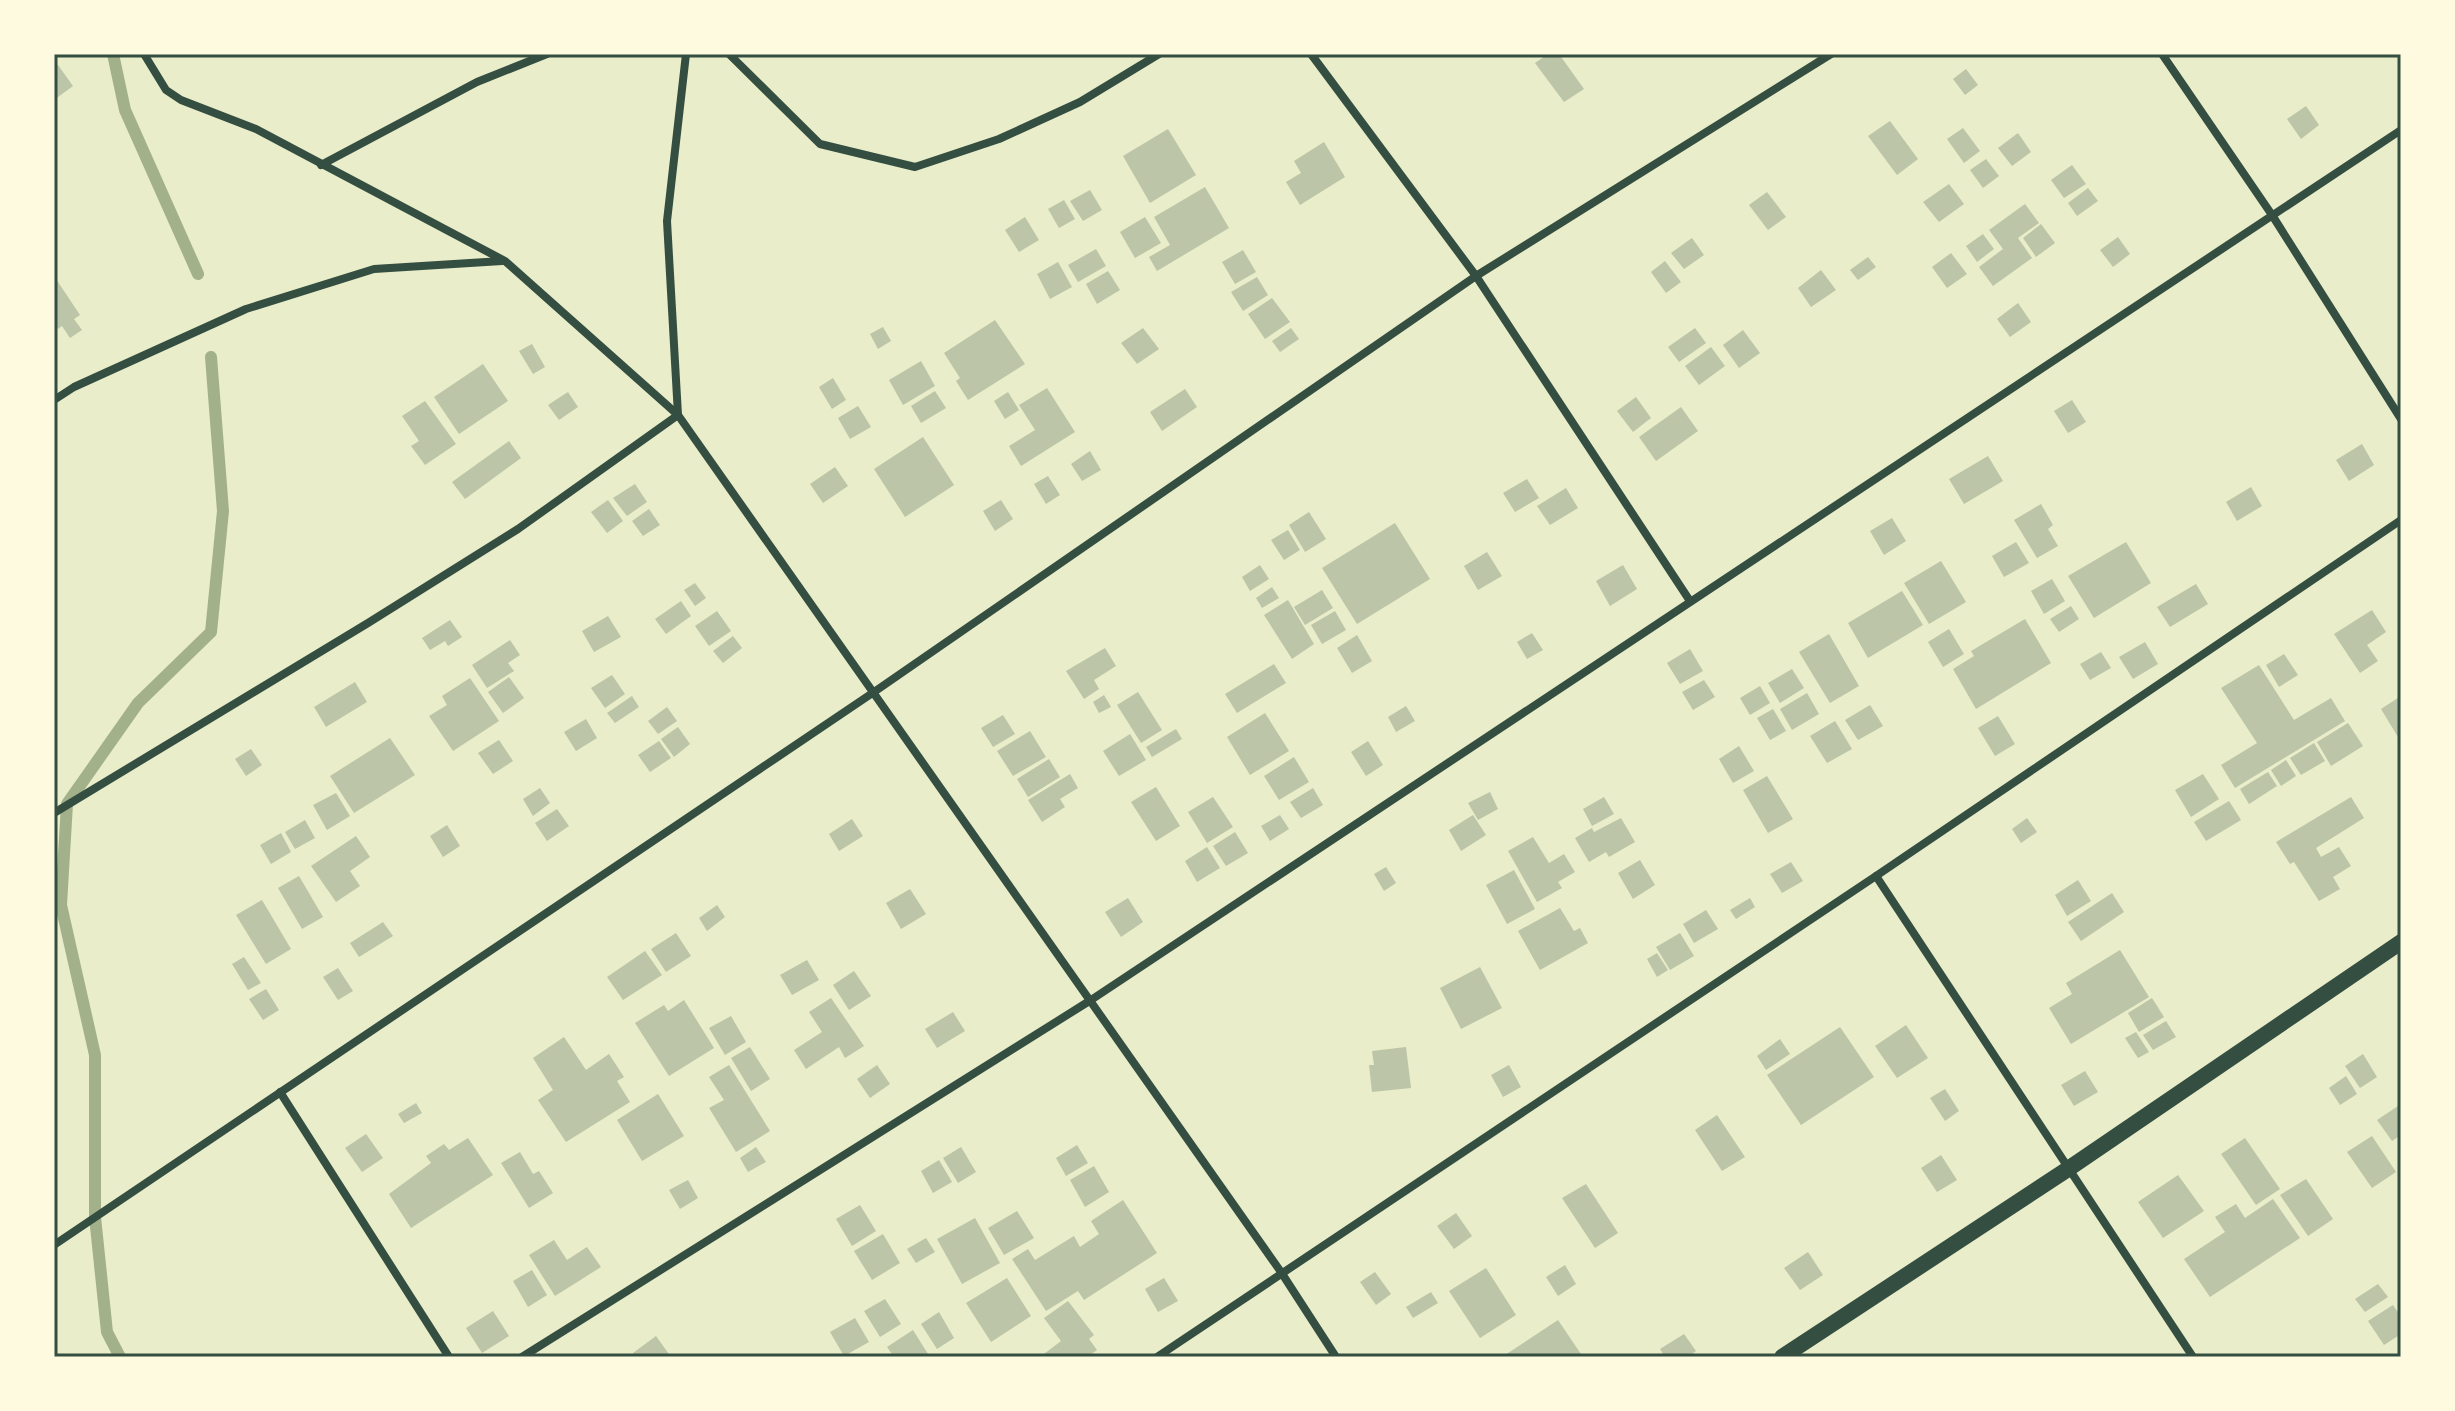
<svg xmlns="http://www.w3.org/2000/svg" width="2455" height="1411" font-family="'Source Serif 4',serif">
	<rect width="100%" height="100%" fill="#e9edc9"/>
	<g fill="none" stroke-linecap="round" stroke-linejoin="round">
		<!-- stream -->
		<g stroke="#a3b18a" stroke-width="12">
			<polyline points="113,54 125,110 198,274"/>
			<polyline points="120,1357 107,1332 95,1217 95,1055 61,905 67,804 138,703 211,632 223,511 211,357"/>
		</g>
	</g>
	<!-- building -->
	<g fill="#bcc5a7">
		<polygon points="1548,54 1559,54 1584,89 1564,102 1535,63"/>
		<polygon points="58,65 73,86 54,100 54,68"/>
		<polygon points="1966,69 1978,85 1965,95 1953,79"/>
		<polygon points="2306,106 2319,125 2301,139 2287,119"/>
		<polygon points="1890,121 1918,159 1897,175 1868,136"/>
		<polygon points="1963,128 1980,151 1964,163 1947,139"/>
		<polygon points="1168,129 1196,175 1150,203 1123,156"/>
		<polygon points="2018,133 2031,152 2012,166 1998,148"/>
		<polygon points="1324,142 1345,177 1300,205 1286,182 1301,173 1294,161"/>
		<polygon points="1986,159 1999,176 1983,188 1970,170"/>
		<polygon points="2072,165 2086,184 2064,198 2051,180"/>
		<polygon points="1949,184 1964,204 1939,222 1923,202"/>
		<polygon points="1205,187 1229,228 1157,271 1149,257 1170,245 1154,217"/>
		<polygon points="2088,188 2098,201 2077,216 2068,203"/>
		<polygon points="1090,190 1102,210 1083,221 1070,201"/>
		<polygon points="1767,192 1786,217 1768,230 1749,205"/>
		<polygon points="1064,200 1075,219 1059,228 1048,209"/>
		<polygon points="2025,204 2039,223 2018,238 2032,258 1993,286 1979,267 2003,249 1989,230"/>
		<polygon points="1025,217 1039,240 1019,252 1005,230"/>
		<polygon points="1145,217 1161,243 1135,258 1120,232"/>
		<polygon points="2041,224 2055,243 2036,257 2023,238"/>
		<polygon points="1983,234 1994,249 1977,262 1966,246"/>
		<polygon points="2118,237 2130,254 2113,267 2100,250"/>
		<polygon points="1692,238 1704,255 1684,269 1671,253"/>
		<polygon points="1096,249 1106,266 1078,282 1068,265"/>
		<polygon points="1243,250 1256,272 1235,284 1222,262"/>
		<polygon points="1951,253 1967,274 1947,288 1932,267"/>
		<polygon points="1868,257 1876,267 1858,280 1850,270"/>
		<polygon points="1665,261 1681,282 1666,293 1651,272"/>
		<polygon points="1058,262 1072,287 1050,299 1037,274"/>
		<polygon points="1821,270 1836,290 1811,307 1798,288"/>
		<polygon points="1108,271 1120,290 1097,304 1086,284"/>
		<polygon points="54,276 80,315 74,319 82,330 70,338 62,326 58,329 54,323"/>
		<polygon points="1257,277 1268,295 1243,311 1231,292"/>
		<polygon points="1272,298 1290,322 1265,339 1248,314"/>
		<polygon points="2018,303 2031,322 2010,337 1997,319"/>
		<polygon points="995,320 1025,364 968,400 956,381 960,378 944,353"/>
		<polygon points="883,327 891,341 878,349 870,334"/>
		<polygon points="1143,328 1159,349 1137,364 1121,343"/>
		<polygon points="1291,328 1299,339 1280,352 1272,341"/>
		<polygon points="1695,328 1706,343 1679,362 1668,347"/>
		<polygon points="1743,330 1760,353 1739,368 1723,345"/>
		<polygon points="532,344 545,367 533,374 519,351"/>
		<polygon points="1711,347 1725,366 1699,385 1685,366"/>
		<polygon points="921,361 935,386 903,405 889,380"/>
		<polygon points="483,364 508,401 459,434 434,397"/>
		<polygon points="833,378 846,400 832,409 819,387"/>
		<polygon points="1047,388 1075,432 1021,466 1009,446 1035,430 1019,405"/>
		<polygon points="1185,389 1197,407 1162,431 1150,412"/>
		<polygon points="935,391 946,408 921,423 911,406"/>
		<polygon points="568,392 578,407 559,420 548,405"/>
		<polygon points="1008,392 1019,410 1005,419 994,401"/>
		<polygon points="1636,397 1651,418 1633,432 1617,411"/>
		<polygon points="2072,400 2086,422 2068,433 2054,411"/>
		<polygon points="425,401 456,444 425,465 411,446 419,441 402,416"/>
		<polygon points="858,406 871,427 850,439 838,418"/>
		<polygon points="1681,407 1698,431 1656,461 1639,437"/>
		<polygon points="923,437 954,485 905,517 874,469"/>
		<polygon points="509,441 521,458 465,499 452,482"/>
		<polygon points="2362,444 2374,465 2349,481 2336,460"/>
		<polygon points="1090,451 1101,470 1082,481 1071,464"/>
		<polygon points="1988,456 2003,481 1964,504 1949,479"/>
		<polygon points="835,467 848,486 823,503 810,484"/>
		<polygon points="1048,476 1060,495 1046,504 1034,484"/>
		<polygon points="1527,479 1539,498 1515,512 1503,493"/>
		<polygon points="635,484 647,502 627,516 613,498"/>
		<polygon points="2251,487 2262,506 2237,521 2226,502"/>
		<polygon points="1566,488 1578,508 1550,525 1537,506"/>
		<polygon points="608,500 623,521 607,533 591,512"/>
		<polygon points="1001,500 1013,519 995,531 983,511"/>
		<polygon points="2041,504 2053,525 2048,529 2058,546 2037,558 2014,520"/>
		<polygon points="649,509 660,525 643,536 632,521"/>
		<polygon points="1309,512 1326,539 1305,552 1289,525"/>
		<polygon points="1892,518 1906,541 1884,555 1870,531"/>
		<polygon points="1395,523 1430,579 1357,624 1322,568"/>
		<polygon points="1288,530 1300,550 1284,560 1271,540"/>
		<polygon points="2016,542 2029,563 2004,577 1992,556"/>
		<polygon points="2126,542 2151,583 2094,618 2068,576"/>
		<polygon points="1487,552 1502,576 1478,590 1464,566"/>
		<polygon points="1941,561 1966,602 1929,624 1904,583"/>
		<polygon points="1260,565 1269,579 1250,591 1242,577"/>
		<polygon points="1623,565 1637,589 1610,606 1596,581"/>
		<polygon points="2052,579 2065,601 2044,614 2031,591"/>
		<polygon points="695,583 706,598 695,606 684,590"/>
		<polygon points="2196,584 2208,604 2170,627 2157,607"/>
		<polygon points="1272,587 1279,598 1262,608 1256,598"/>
		<polygon points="1322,590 1333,608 1305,625 1294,607"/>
		<polygon points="1902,591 1923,625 1868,658 1848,623"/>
		<polygon points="1288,600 1314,644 1292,659 1264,615"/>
		<polygon points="681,601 691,616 666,634 655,619"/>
		<polygon points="2071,606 2079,619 2059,632 2050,619"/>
		<polygon points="2372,610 2386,632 2367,645 2378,661 2360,673 2334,634"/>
		<polygon points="717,611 731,631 709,646 695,626"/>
		<polygon points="1335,611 1346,630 1322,644 1311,625"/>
		<polygon points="608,616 621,637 594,652 582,631"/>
		<polygon points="2025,619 2051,663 1976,709 1953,669 1974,656 1971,651"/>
		<polygon points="450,620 462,637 448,646 445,641 430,650 422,638"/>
		<polygon points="1949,629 1964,654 1943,667 1928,642"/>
		<polygon points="1532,633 1543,650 1527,659 1517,642"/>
		<polygon points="1829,634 1859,686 1830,703 1799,652"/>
		<polygon points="1357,635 1372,661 1352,673 1337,648"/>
		<polygon points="733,636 742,648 723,663 713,651"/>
		<polygon points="510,640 520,655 508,663 514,671 487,688 472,665"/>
		<polygon points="2145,642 2158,664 2133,679 2119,657"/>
		<polygon points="1105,648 1116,666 1094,680 1099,689 1084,699 1066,671"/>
		<polygon points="1690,649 1703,671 1680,684 1667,663"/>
		<polygon points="2101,652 2111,668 2090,680 2080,664"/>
		<polygon points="2284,654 2298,675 2279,687 2266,665"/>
		<polygon points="1274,664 1286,683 1237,713 1225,694"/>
		<polygon points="2259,665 2294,720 2331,698 2345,721 2235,788 2221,765 2257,743 2221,688"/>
		<polygon points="1792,669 1804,688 1780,703 1768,683"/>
		<polygon points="612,675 625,694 605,708 591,688"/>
		<polygon points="509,677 524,698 503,713 488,692"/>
		<polygon points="470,678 499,721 453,751 429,716 447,705 442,696"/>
		<polygon points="1704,680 1715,697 1693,710 1682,692"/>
		<polygon points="355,682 367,702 326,727 314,707"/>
		<polygon points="1760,686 1770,703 1750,715 1740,698"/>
		<polygon points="1138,692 1162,730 1141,743 1117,705"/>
		<polygon points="1807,693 1819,714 1792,730 1780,709"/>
		<polygon points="1104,695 1111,707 1099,713 1093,702"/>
		<polygon points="632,696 639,707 615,723 607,713"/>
		<polygon points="2401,696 2401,735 2398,737 2381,709"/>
		<polygon points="1870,705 1883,726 1858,740 1845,720"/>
		<polygon points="1406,706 1415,721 1396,732 1388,717"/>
		<polygon points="667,707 677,721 658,734 648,721"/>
		<polygon points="1773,709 1786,731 1770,740 1757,718"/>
		<polygon points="1265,713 1289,751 1250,775 1227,737"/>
		<polygon points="1003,715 1015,734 993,747 981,728"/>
		<polygon points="1998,716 2015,744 1995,756 1978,728"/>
		<polygon points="586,719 597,738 576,751 564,732"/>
		<polygon points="1835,721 1852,749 1827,763 1810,736"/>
		<polygon points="2348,723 2363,746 2331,766 2317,742"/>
		<polygon points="678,727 690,744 674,757 661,739"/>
		<polygon points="1176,729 1182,739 1152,757 1146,747"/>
		<polygon points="1030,731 1046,757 1013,776 997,751"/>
		<polygon points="1130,734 1146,760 1119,776 1103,751"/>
		<polygon points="390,738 415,775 354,813 330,776"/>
		<polygon points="499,740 513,761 493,774 478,753"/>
		<polygon points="659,741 671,758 650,772 638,755"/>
		<polygon points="1368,741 1383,765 1366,776 1351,752"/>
		<polygon points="2314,743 2325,761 2301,775 2290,758"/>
		<polygon points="1739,746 1754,771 1733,783 1719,759"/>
		<polygon points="251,749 262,765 246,776 235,759"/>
		<polygon points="1294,757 1309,782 1279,800 1264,776"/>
		<polygon points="1049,759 1060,777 1028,797 1017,779"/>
		<polygon points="2286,760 2296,776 2281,786 2271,770"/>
		<polygon points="2268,772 2277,786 2249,804 2240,789"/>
		<polygon points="1070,774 1078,788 1060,799 1065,807 1042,822 1028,800"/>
		<polygon points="2203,774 2219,799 2191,817 2175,790"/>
		<polygon points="1767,776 1793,819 1768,833 1743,790"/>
		<polygon points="1156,787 1180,826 1156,841 1131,802"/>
		<polygon points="540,788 550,803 533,816 523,799"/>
		<polygon points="1313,788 1323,805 1301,818 1290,802"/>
		<polygon points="1490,792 1498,809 1478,820 1468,803"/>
		<polygon points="336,793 350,816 327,830 313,805"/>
		<polygon points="1213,797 1233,827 1207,843 1188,812"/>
		<polygon points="1604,797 1614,814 1592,826 1583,809"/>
		<polygon points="2351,797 2364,818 2316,848 2321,857 2339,847 2351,866 2333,877 2340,889 2319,901 2294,862 2290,864 2276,842"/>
		<polygon points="2229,801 2241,820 2206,841 2194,822"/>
		<polygon points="557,809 569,826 547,841 535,823"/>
		<polygon points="1280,815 1289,829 1270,841 1261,826"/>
		<polygon points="1473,815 1486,835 1461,851 1449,830"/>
		<polygon points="1621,818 1635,842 1609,857 1606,852 1589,862 1575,838 1592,828 1594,832"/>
		<polygon points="2027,818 2037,832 2021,843 2012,829"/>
		<polygon points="852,819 863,836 839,851 829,834"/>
		<polygon points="305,820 315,838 295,849 285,832"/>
		<polygon points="447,825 460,846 443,857 430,836"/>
		<polygon points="1235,832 1248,853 1226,866 1213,846"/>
		<polygon points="281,833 291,852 271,864 260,845"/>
		<polygon points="356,836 370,857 350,871 360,886 336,902 311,866"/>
		<polygon points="1533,837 1549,863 1564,854 1575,872 1558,882 1562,888 1537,902 1508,851"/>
		<polygon points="1207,847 1220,868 1197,882 1185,861"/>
		<polygon points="1640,860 1655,885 1633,899 1618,873"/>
		<polygon points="1791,862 1803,881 1782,893 1770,874"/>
		<polygon points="1386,867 1396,883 1384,891 1374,874"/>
		<polygon points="1514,870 1535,909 1507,924 1486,885"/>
		<polygon points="299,876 323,917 302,929 278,888"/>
		<polygon points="2078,880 2091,901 2067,916 2055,895"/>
		<polygon points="910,889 926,914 901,929 886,903"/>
		<polygon points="2112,893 2124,912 2081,941 2068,922"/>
		<polygon points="1128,898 1143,922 1121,937 1105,912"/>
		<polygon points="1750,898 1755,907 1736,919 1730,910"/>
		<polygon points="262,900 291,949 266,964 236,915"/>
		<polygon points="717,905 725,917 707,931 699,918"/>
		<polygon points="1560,908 1574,931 1580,928 1588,943 1540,970 1518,931"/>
		<polygon points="1706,910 1718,929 1694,943 1683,924"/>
		<polygon points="383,922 393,936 359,957 350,943"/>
		<polygon points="676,933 691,956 666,972 651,949"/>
		<polygon points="1680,933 1694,956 1670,970 1656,947"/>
		<polygon points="2120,950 2149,997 2071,1044 2049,1008 2072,994 2066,983"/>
		<polygon points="645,951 662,975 623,1000 607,977"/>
		<polygon points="1657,953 1668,970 1657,977 1647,959"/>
		<polygon points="244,957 261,983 248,990 232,964"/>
		<polygon points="807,960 819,980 792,995 780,975"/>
		<polygon points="1480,967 1502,1008 1461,1029 1440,988"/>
		<polygon points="338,968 353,991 338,1000 323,977"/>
		<polygon points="854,971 871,996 849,1010 833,985"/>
		<polygon points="266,989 279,1010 263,1020 249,999"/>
		<polygon points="831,998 864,1046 845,1058 839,1047 806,1069 794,1050 822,1032 809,1012"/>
		<polygon points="2152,998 2164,1017 2139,1032 2128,1013"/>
		<polygon points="684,1000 714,1048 669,1076 635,1023 664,1005 668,1011"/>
		<polygon points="953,1012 965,1031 937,1048 925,1029"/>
		<polygon points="731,1016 746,1042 725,1055 709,1028"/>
		<polygon points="2166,1021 2176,1037 2153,1050 2143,1035"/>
		<polygon points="1906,1025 1928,1058 1897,1078 1875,1046"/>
		<polygon points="1840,1027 1874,1077 1801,1125 1767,1075"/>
		<polygon points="2136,1032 2149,1052 2138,1058 2125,1038"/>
		<polygon points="564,1037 586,1070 609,1054 624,1077 617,1081 630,1102 566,1142 538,1100 553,1090 533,1058"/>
		<polygon points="1780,1039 1790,1054 1766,1070 1757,1056"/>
		<polygon points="750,1047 770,1079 751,1091 731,1058"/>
		<polygon points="1406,1047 1411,1088 1372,1092 1369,1065 1374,1065 1372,1051"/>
		<polygon points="2363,1054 2377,1077 2360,1088 2345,1066"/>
		<polygon points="729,1065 770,1131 736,1152 709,1108 724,1100 709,1077"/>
		<polygon points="877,1065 890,1084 870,1098 857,1079"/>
		<polygon points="1509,1065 1521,1087 1503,1097 1491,1075"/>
		<polygon points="2085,1071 2098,1092 2074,1106 2061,1085"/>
		<polygon points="2346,1076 2357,1094 2340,1105 2329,1088"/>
		<polygon points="1945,1089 1959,1111 1945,1121 1930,1098"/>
		<polygon points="658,1094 684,1136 642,1161 617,1120"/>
		<polygon points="416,1103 422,1113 404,1123 398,1114"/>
		<polygon points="2401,1104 2401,1135 2392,1141 2377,1120"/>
		<polygon points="1717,1115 1745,1157 1722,1171 1695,1130"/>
		<polygon points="366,1134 383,1158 362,1172 345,1148"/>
		<polygon points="2372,1136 2396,1172 2372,1188 2347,1152"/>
		<polygon points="468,1138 493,1175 411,1228 389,1194 431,1163 426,1156 444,1144 449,1150"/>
		<polygon points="2245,1138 2280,1189 2256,1205 2221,1154"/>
		<polygon points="1077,1145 1088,1163 1066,1176 1056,1158"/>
		<polygon points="756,1147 766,1162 748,1172 740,1158"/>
		<polygon points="961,1147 976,1172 958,1183 943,1158"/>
		<polygon points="520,1152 533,1174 539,1171 553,1193 529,1208 501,1163"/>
		<polygon points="1941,1155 1957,1180 1937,1192 1921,1168"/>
		<polygon points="939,1160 952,1182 933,1193 921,1171"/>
		<polygon points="1094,1166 1109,1192 1085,1207 1070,1180"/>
		<polygon points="2178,1175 2204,1211 2163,1238 2138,1202"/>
		<polygon points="2306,1179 2333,1219 2308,1236 2280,1195"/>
		<polygon points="688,1180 698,1198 680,1209 669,1190"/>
		<polygon points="1586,1184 1618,1233 1595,1248 1562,1198"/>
		<polygon points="2273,1199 2300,1238 2210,1297 2184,1259 2225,1232 2215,1217 2236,1204 2245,1218"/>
		<polygon points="1123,1200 1157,1253 1084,1300 1078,1291 1046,1311 1012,1259 1028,1249 1035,1260 1074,1236 1080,1247 1099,1234 1091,1221"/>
		<polygon points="860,1205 876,1231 852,1246 836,1219"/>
		<polygon points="1017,1211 1034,1238 1004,1255 988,1228"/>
		<polygon points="1456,1213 1472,1236 1454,1249 1437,1226"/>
		<polygon points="975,1218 1000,1263 962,1284 937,1239"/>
		<polygon points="883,1234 900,1263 872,1280 854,1251"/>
		<polygon points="926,1238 935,1252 916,1263 907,1249"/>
		<polygon points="554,1240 567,1260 587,1247 601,1267 555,1296 529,1255"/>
		<polygon points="1808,1252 1823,1275 1800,1290 1784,1268"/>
		<polygon points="1565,1265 1576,1284 1558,1296 1546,1277"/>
		<polygon points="1486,1268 1516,1315 1480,1338 1449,1291"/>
		<polygon points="532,1270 547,1295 528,1307 513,1281"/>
		<polygon points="1375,1272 1391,1294 1376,1305 1360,1282"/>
		<polygon points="1007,1278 1031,1316 991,1342 966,1303"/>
		<polygon points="1164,1278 1178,1301 1158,1312 1145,1289"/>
		<polygon points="2378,1284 2388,1297 2365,1312 2355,1299"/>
		<polygon points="1431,1292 1438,1303 1413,1318 1406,1307"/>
		<polygon points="885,1299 901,1324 880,1337 864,1311"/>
		<polygon points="1068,1301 1094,1335 1089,1339 1097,1350 1087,1357 1046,1357 1044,1354 1061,1341 1044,1318"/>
		<polygon points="2393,1305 2401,1317 2401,1334 2384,1345 2368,1321"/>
		<polygon points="493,1311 509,1336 482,1353 466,1328"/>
		<polygon points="939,1312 954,1338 937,1349 921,1324"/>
		<polygon points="855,1318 869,1342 844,1356 830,1332"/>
		<polygon points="1558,1320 1583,1357 1502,1357"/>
		<polygon points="913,1330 928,1354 924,1357 894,1357 887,1347"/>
		<polygon points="1684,1334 1696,1351 1688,1357 1665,1357 1660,1349"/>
		<polygon points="656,1336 671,1357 636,1357 633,1353"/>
	</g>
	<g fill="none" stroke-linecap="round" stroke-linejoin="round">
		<!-- minor -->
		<g stroke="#344e41" stroke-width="8">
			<polyline points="144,54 166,90 181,100 256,129 505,261 678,415 1281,1272 1336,1357"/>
			<polyline points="729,54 820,144 915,167 999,139 1080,102 1159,54"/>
			<polyline points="1311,54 1476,276 1690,601"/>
			<polyline points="2162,54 2272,215 2401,419"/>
			<polyline points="321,165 477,82 547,54"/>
			<polyline points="54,400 74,387 246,309 374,269 502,261"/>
			<polyline points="54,813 368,623 518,529 678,415 667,221 686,54"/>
			<polyline points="1876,876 2193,1357"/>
			<polyline points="280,1092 449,1357"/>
			<polyline points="54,1245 874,692 1476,276 1831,54"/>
			<polyline points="522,1357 1091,1000 2401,130"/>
			<polyline points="1157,1357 1876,876 2401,520"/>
		</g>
		<!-- secondary -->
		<polyline stroke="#344e41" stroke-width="16" points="1782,1357 2068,1169 2401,942"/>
	</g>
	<!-- border -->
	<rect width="2455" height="1411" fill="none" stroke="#fefae0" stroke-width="112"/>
	<rect x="56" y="56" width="2343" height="1299" fill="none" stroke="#344e41" stroke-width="3"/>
</svg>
